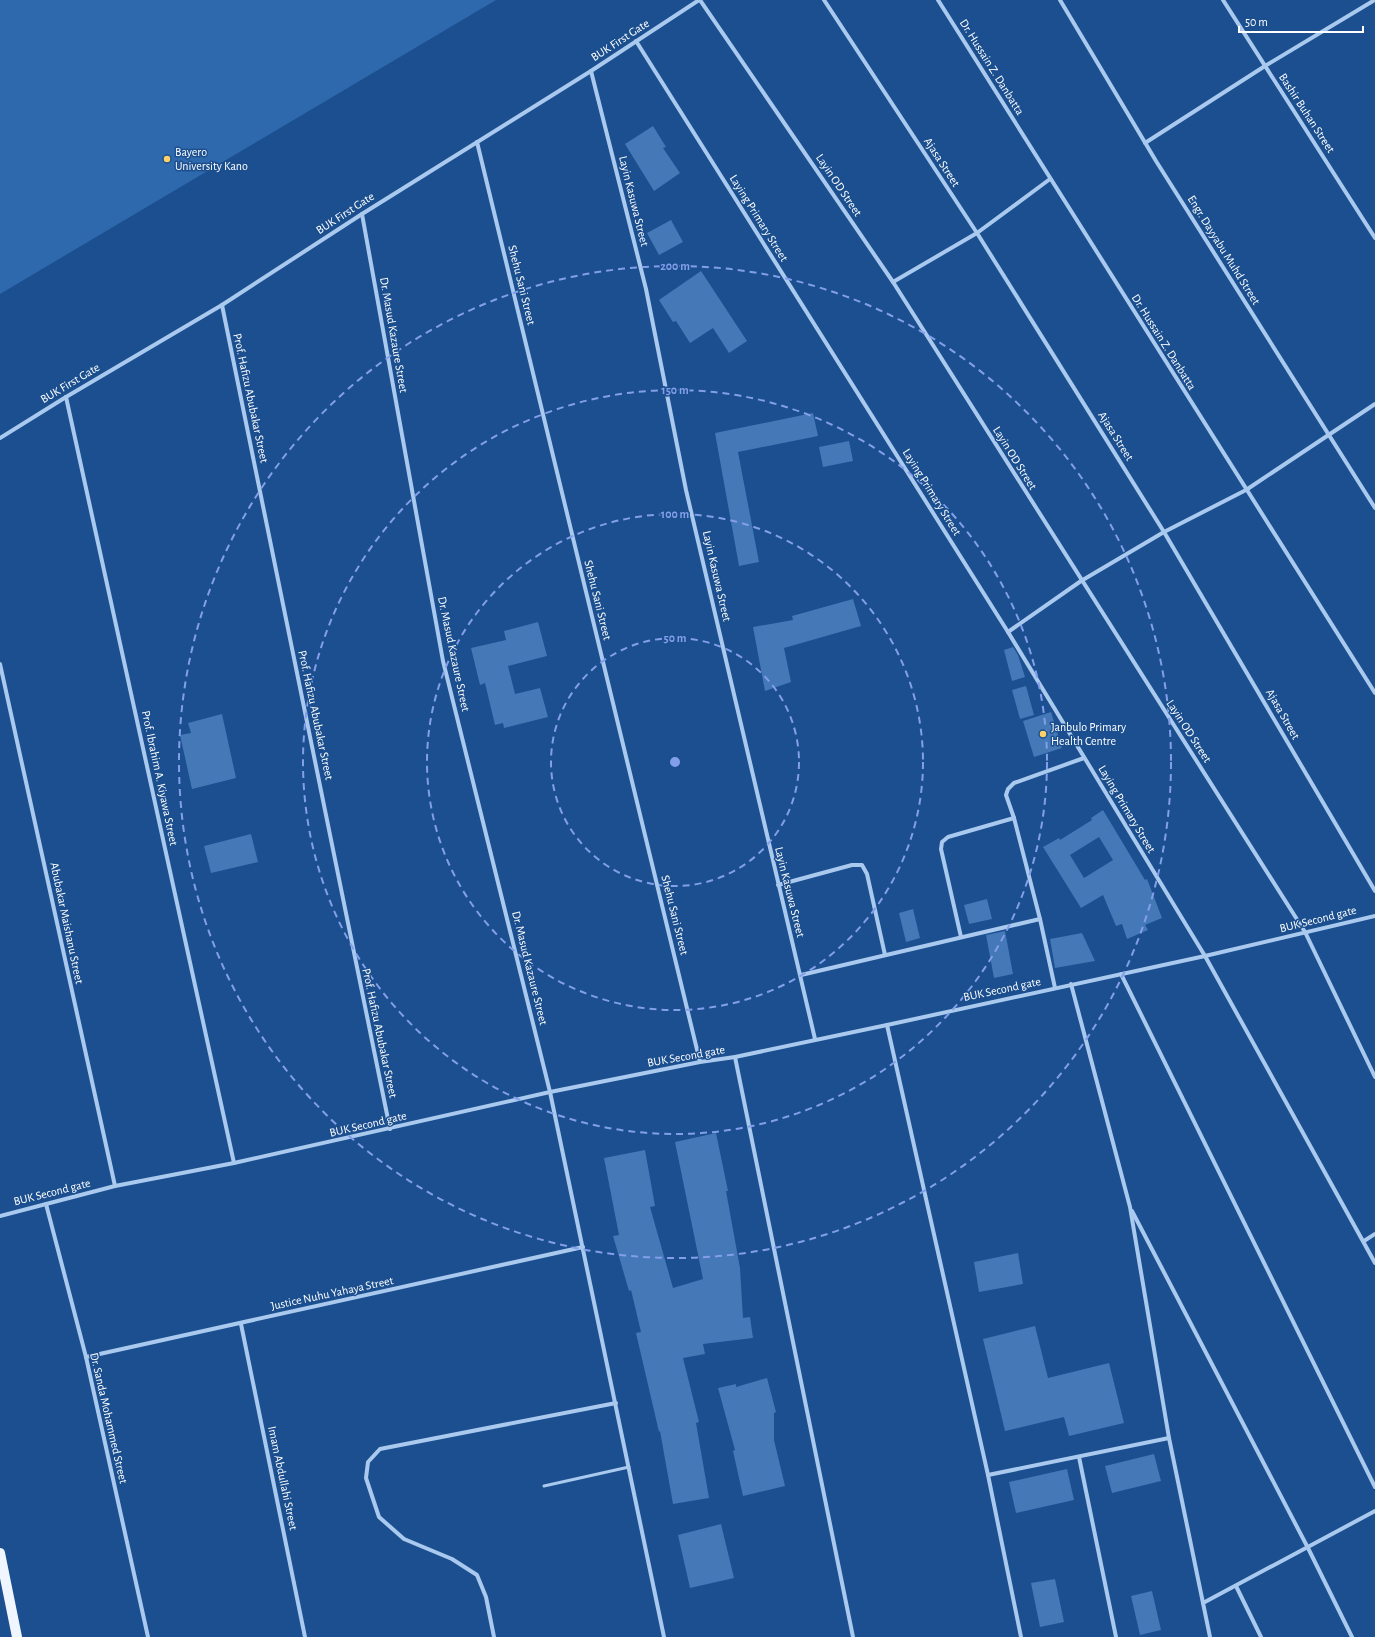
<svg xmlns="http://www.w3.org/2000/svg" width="1375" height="1637" font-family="'Alegreya Sans',sans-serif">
	<rect width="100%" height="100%" fill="#1b4f8f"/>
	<!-- green -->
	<polygon fill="#2e69ad" points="0,0 496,0 0,294"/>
	<!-- building -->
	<g fill="#4478b7" fill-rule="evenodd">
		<polygon points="653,126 666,147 663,148 680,173 654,191 625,144"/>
		<polygon points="671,220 683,242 659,255 647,233"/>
		<polygon points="701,271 747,341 729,353 713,328 690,343 676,321 673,322 659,300"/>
		<polygon points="813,413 818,436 738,452 759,562 739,566 715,433"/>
		<polygon points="849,441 853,461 823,467 819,447"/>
		<polygon points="853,599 861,626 784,648 791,682 765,691 753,627 793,620 792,616"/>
		<polygon points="538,622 547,656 508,666 515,694 540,688 548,717 504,728 503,723 495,725 485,683 480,685 471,648 506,640 504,631"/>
		<polygon points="1013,647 1018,655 1025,677 1012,681 1004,650"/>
		<polygon points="1026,686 1034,715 1020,719 1012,690"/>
		<polygon points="1051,712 1062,748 1034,757 1023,721"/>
		<polygon points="222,714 236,778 192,789 180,735 191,733 188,723"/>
		<path d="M1103,810l42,70 2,-1 15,39 -17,7 3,5 -21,9 -5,-15 -6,2 -13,-31 -22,13 -38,-61 16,-9 1,2 32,-20 -1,-2zM1099,837l14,23 -29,18 -14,-23z"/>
		<polygon points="251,834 258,862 211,873 204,846"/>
		<polygon points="987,899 992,919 969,924 964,905"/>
		<polygon points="913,909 920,938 906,942 899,913"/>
		<polygon points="1005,931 1013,974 994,978 986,935"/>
		<polygon points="1082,933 1095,961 1055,968 1050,939"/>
		<polygon points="716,1133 728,1191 726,1191 740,1268 743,1318 750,1317 753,1338 703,1344 705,1354 683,1358 699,1422 696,1423 709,1498 673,1504 660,1431 659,1432 636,1333 641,1332 631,1290 629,1291 613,1236 619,1235 604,1158 645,1150 655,1206 650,1207 673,1288 703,1279 675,1142"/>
		<polygon points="1018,1253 1023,1284 979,1292 974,1262"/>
		<polygon points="1035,1326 1048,1378 1109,1363 1124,1423 1069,1436 1064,1417 1005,1431 983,1339"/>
		<polygon points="767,1378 776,1412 774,1413 774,1440 785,1486 743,1496 733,1451 735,1450 718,1388 736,1384 736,1387"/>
		<polygon points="1154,1454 1161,1481 1112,1493 1105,1466"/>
		<polygon points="1067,1469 1074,1500 1016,1513 1009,1482"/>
		<polygon points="721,1524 734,1578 690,1588 678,1535"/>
		<polygon points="1055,1579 1064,1622 1040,1627 1031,1583"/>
		<polygon points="1152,1591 1161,1630 1140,1635 1131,1596"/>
	</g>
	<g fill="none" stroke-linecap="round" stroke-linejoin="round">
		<!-- service -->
		<polyline stroke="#a9c9ee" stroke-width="3" points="544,1486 629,1467"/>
		<!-- minor -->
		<g stroke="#a9c9ee" stroke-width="4">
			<polyline points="700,0 893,282 1305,932 1375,1077"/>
			<polyline points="824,0 977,233 1164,532 1375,891"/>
			<polyline points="938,0 1375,693"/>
			<polyline points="1060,0 1156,161 1375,508"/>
			<polyline points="1223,0 1375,238"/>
			<polyline points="636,41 1008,632 1205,956 1375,1263"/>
			<polyline points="591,71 646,289 686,490 815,1039"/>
			<polyline points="477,142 700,1062"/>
			<polyline points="1145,143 1265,66 1373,1"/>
			<polyline points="362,214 443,661 550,1092 664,1637"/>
			<polyline points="893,282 977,233 1050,179"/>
			<polyline points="222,305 390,1129"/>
			<polyline points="66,397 234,1163"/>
			<polyline points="0,438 66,397 222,305 362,214 591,71 699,0"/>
			<polyline points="1008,632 1081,581 1164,532 1246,490 1375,404"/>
			<polyline points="0,664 115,1186"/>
			<polyline points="778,885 852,865 862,865 867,874 885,955"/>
			<polyline points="961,937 941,849 942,842 948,837 1014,818"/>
			<polyline points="1121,974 1375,1487"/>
			<polyline points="801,975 1040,919"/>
			<polyline points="1071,984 1130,1207 1169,1438 1210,1637"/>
			<polyline points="1055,988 1040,919 1014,818 1006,795 1008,789 1014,783 1084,758"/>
			<polyline points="887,1025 988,1475 1021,1637"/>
			<polyline points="735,1057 853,1637"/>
			<polyline points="46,1204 86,1357 148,1637"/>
			<polyline points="1132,1211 1308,1548 1352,1637"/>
			<polyline points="0,1216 115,1186 234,1163 550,1092 700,1062 735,1057 887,1025 1205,956 1375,916"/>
			<polyline points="1364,1241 1375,1234"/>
			<polyline points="241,1324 305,1637"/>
			<polyline points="86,1357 583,1247"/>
			<polyline points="1079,1457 1116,1637"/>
			<polyline points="988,1475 1169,1438"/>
			<polyline points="1236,1586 1261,1637"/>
			<polyline points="1203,1603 1375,1511"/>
			<polyline points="494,1637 486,1597 477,1575 452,1559 404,1539 379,1517 366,1478 368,1462 380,1449 616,1403"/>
		</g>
		<!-- primary -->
		<polyline stroke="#f0f6ff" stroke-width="10" points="0,1553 17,1637"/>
	</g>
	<!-- distance rings -->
	<g fill="none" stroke="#839eea" stroke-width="2" stroke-dasharray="7 5">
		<circle cx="675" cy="762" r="124"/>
		<circle cx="675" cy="762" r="248"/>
		<circle cx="675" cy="762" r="372"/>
		<circle cx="675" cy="762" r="496"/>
	</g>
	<!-- markers -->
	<g fill="#ffd166" stroke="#1b4f8f" stroke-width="1.5">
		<circle cx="167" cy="159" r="4"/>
		<circle cx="1043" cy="734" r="4"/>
	</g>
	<g text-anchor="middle" stroke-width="3" stroke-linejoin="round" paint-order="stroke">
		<!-- street labels -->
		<g font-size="12" fill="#fff" stroke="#1b4f8f">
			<text transform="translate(620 40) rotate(-33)" y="4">BUK First Gate</text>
			<text transform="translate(992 67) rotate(58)" y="4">Dr. Hussain Z. Danbatta</text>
			<text transform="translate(1307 113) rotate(57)" y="4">Bashir Buhan Street</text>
			<text transform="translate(942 162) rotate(57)" y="4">Ajasa Street</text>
			<text transform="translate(839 185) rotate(56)" y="4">Layin OD Street</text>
			<text transform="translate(634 201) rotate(76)" y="4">Layin Kasuwa Street</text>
			<text transform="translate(345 213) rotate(-33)" y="4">BUK First Gate</text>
			<text transform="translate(759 218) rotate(58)" y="4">Laying Primary Street</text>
			<text transform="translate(1224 250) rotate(58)" y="4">Engr. Dayyabu Muhd Street</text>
			<text transform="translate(522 285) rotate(76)" y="4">Shehu Sani Street</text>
			<text transform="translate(394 335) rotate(80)" y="4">Dr. Masud Kazaure Street</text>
			<text transform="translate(1164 342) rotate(58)" y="4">Dr. Hussain Z. Danbatta</text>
			<text transform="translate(70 383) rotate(-31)" y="4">BUK First Gate</text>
			<text transform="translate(251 398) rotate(78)" y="4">Prof. Hafizu Abubakar Street</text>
			<text transform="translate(1116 436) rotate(58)" y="4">Ajasa Street</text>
			<text transform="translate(1015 458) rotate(58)" y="4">Layin OD Street</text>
			<text transform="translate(932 492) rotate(58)" y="4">Laying Primary Street</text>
			<text transform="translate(717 576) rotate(77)" y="4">Layin Kasuwa Street</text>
			<text transform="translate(598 600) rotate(76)" y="4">Shehu Sani Street</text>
			<text transform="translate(454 654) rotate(78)" y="4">Dr. Masud Kazaure Street</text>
			<text transform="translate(1283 714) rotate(60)" y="4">Ajasa Street</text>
			<text transform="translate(316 715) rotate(78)" y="4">Prof. Hafizu Abubakar Street</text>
			<text transform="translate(1189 731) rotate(57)" y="4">Layin OD Street</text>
			<text transform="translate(160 778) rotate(78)" y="4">Prof. Ibrahim A. Kiyawa Street</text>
			<text transform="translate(1127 809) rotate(59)" y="4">Laying Primary Street</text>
			<text transform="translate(790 892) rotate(76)" y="4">Layin Kasuwa Street</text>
			<text transform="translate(675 915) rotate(76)" y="4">Shehu Sani Street</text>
			<text transform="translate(1318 919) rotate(-14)" y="4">BUK Second gate</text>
			<text transform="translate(67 923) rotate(78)" y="4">Abubakar Maishanu Street</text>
			<text transform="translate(530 968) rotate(76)" y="4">Dr. Masud Kazaure Street</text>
			<text transform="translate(1002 989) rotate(-12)" y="4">BUK Second gate</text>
			<text transform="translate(380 1033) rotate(78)" y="4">Prof. Hafizu Abubakar Street</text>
			<text transform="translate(686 1056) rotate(-10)" y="4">BUK Second gate</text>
			<text transform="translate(368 1124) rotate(-13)" y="4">BUK Second gate</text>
			<text transform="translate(52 1192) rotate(-14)" y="4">BUK Second gate</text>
			<text transform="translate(332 1293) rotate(-12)" y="4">Justice Nuhu Yahaya Street</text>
			<text transform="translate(109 1418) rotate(77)" y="4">Dr. Sanda Mohammed Street</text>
			<text transform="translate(283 1478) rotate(78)" y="4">Imam Abdullahi Street</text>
		</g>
		<!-- poi labels -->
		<g font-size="12" fill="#fff" stroke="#1b4f8f" text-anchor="start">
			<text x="175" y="156">Bayero<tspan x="175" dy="14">University Kano</tspan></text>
			<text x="1051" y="731">Janbulo Primary<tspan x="1051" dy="14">Health Centre</tspan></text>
		</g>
	</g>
	<circle cx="675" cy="762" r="6" fill="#839eea" stroke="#1b4f8f" stroke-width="2"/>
	<g font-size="12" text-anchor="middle" font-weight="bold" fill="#839eea" stroke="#1b4f8f" stroke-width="3" stroke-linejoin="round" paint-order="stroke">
		<text x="675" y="270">200 m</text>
		<text x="675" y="394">150 m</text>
		<text x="675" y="518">100 m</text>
		<text x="675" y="642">50 m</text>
	</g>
	<!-- scale -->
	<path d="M1239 26v6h124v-6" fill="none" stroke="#ffffff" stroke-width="2"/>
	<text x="1245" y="26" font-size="12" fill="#ffffff" stroke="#1b4f8f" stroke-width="3" paint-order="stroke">50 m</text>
</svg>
